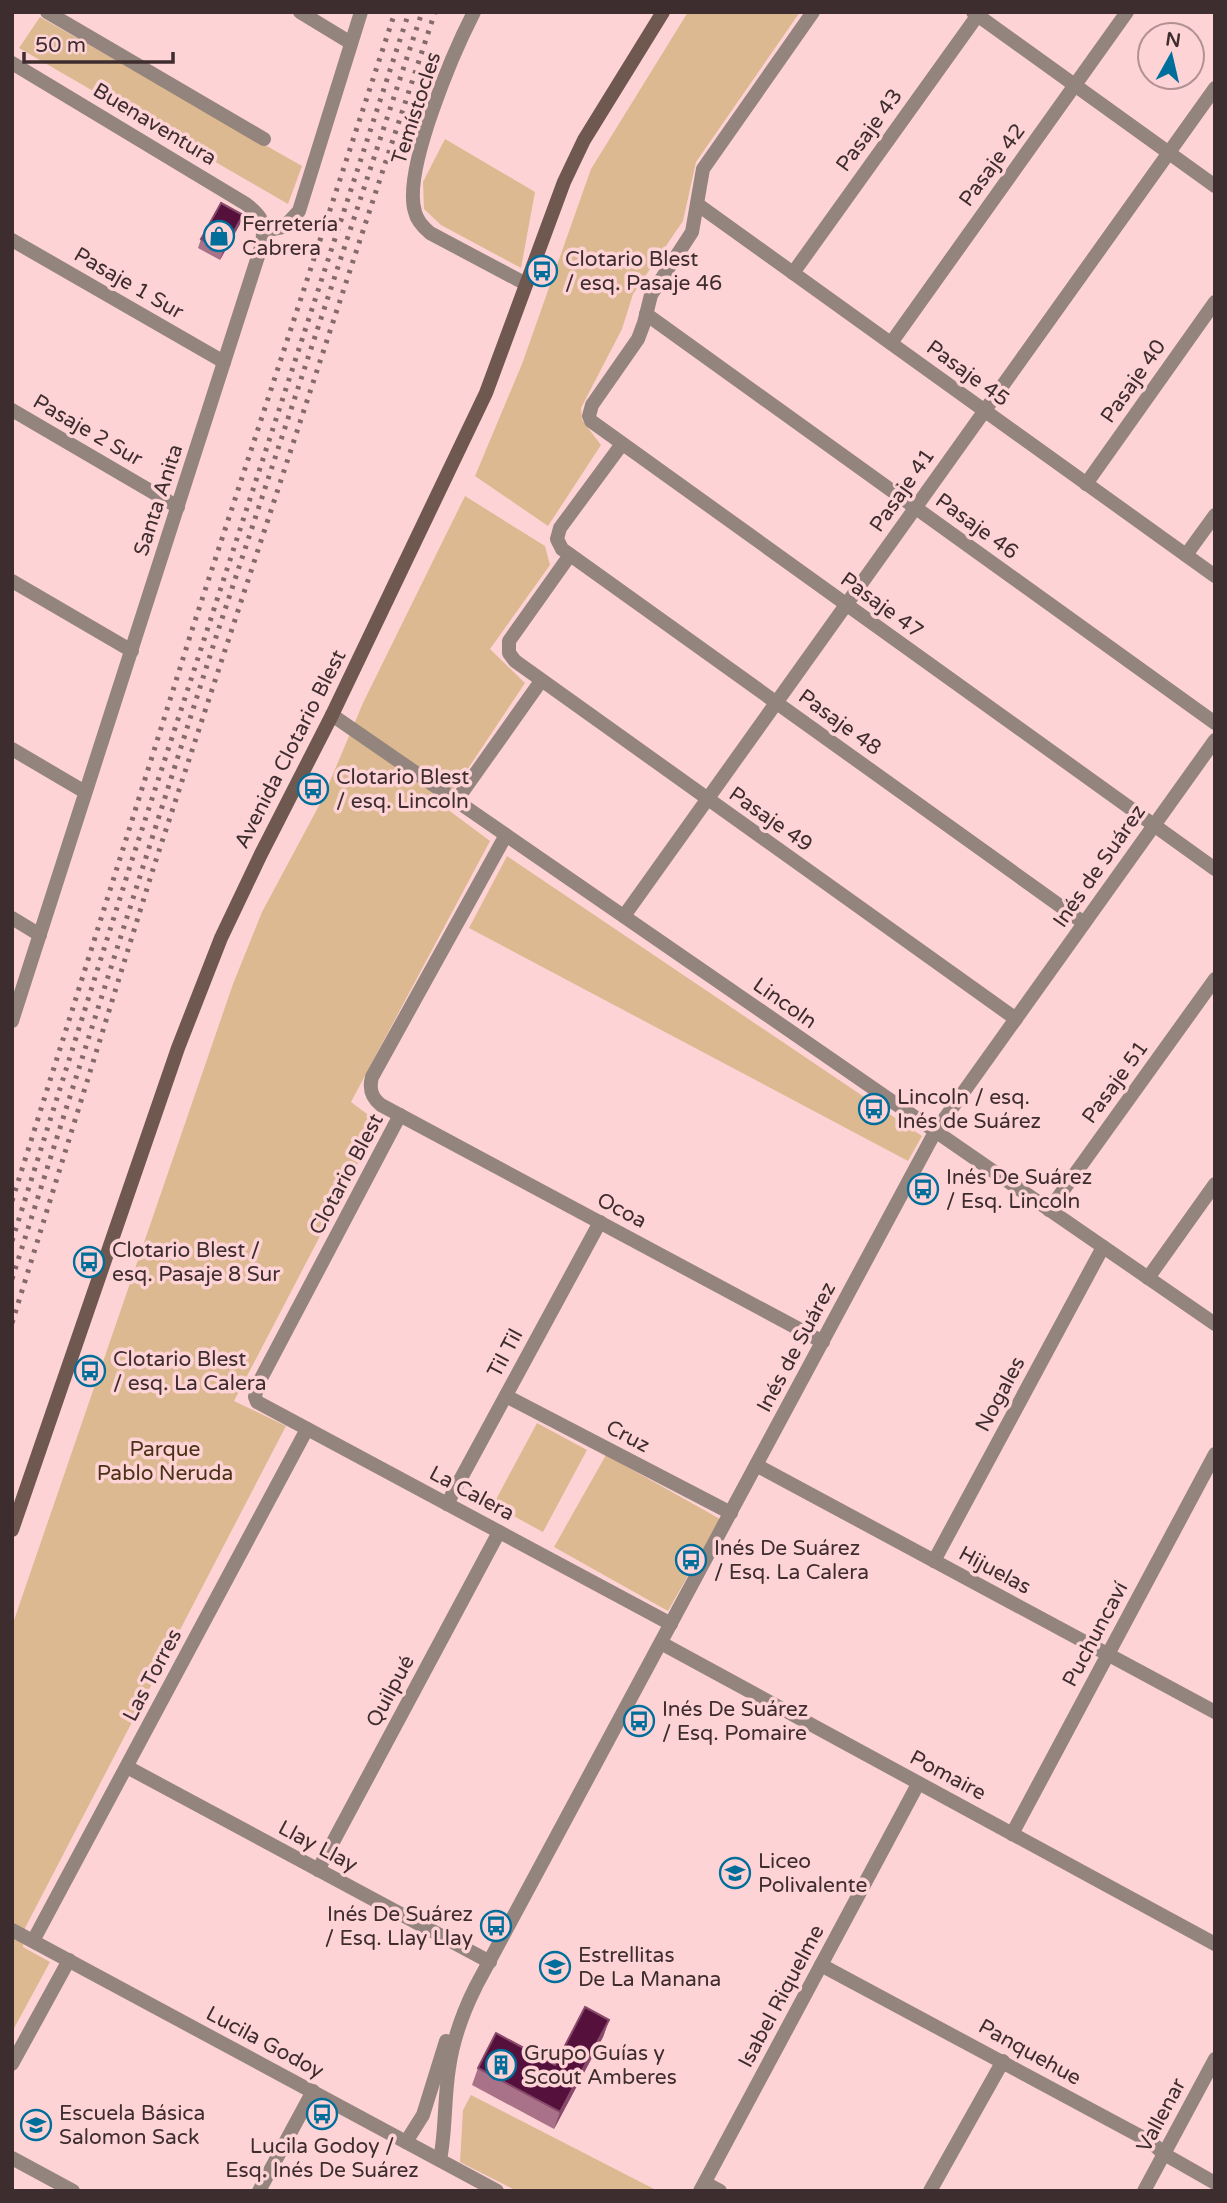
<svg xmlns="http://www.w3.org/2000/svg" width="1227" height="2203" font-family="'Varela Round',sans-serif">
	<rect width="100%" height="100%" fill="#fed3d6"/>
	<!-- green -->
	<g fill="#ddb991">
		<polygon points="688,12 800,12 696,162 683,221 633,294 622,329 581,408 582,420 601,445 548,526 475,476 522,364 591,169"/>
		<polygon points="40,17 302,166 288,204 19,48"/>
		<polygon points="445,139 535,192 521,268 441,225 424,209 423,182"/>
		<polygon points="465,496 545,546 550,565 490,649 525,683 443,806 490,841 351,1102 379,1123 234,1401 286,1426 25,1928 23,1947 50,1962 12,2032 12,1626 233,984 262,912 322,800 363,703"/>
		<polygon points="507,856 922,1136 908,1161 469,928"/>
		<polygon points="537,1423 587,1450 543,1532 493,1505"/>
		<polygon points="606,1455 720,1519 668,1611 554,1547"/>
		<polygon points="471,2095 658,2191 517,2191 460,2162 463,2110"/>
	</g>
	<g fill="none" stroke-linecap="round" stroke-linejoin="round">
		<!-- minor -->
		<g stroke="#94847e" stroke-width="14">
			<polyline points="47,12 264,139"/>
			<polyline points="300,12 351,43"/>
			<path d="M474,12c-20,39 -72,159 -59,200 2,9 8,15 15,21l96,51"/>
			<polyline points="813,12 703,169 692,232 651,295 644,323 638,339 592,405 589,416 591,421 1215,869"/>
			<polyline points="973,12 1215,186"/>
			<path d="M12,63l234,141c17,13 19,18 16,40l-250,777"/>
			<polyline points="697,204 1215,576"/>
			<polyline points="264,231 284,227 299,211 361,12"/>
			<polyline points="12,240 224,362"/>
			<polyline points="793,273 980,12"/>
			<polyline points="646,314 1215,723"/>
			<polyline points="891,343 1127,12"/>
			<polyline points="12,410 178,507"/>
			<polyline points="622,444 560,528 557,539 562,549 1084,923"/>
			<polyline points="1086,484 1215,302"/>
			<polyline points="570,555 509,641 509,653 515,661 1016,1019"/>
			<polyline points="1186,555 1215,515"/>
			<polyline points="12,581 132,651"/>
			<polyline points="12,749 85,792"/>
			<polyline points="456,801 541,681"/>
			<path d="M506,835l-134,242c-3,11 -1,20 9,28l442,237"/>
			<polyline points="624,916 1215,88"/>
			<polyline points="12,918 40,935"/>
			<polyline points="400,1115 257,1386 255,1397 257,1402 671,1624"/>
			<polyline points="1049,1210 1215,979"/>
			<polyline points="1148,1278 1215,1184"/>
			<polyline points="506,1396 731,1513"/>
			<polyline points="756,1465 1215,1712"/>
			<polyline points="447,1504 600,1222"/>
			<polyline points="934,1561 1103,1247"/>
			<polyline points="661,1643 1215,1944"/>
			<polyline points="127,1767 490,1962"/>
			<polyline points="1012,1834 1215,1454"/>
			<polyline points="318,1870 499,1532"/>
			<polyline points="12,1930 497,2191"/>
			<polyline points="33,1941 307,1429"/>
			<polyline points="821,1965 1151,2142 1164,2154 1215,2183"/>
			<polyline points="12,2064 69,1960"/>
			<polyline points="406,2142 423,2115 446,2041"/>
			<polyline points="12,2158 73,2191"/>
			<path d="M440,2160c6,-31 4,-61 9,-92 4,-29 14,-56 27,-82l459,-854"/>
			<polyline points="705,2183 720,2191"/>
			<polyline points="259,2191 313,2091"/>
			<polyline points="700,2191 918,1784"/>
			<polyline points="930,2191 1003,2061"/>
			<polyline points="1144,2191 1215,2059"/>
		</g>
		<!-- tertiary -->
		<g stroke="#94847e" stroke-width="14">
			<polyline points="332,715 1215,1324"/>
			<polyline points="935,1132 1215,740"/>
		</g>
		<!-- secondary -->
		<polyline stroke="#6f5850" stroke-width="14" points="12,1530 178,1048 221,938 261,854 332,715 486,393 564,182 584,140 663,12"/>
		<!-- rail -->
		<g stroke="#856a6d" stroke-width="5" stroke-dasharray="3.5 7" stroke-linecap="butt">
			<polyline points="12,1201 192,630 395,12"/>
			<polyline points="12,1241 132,860 409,12"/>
			<polyline points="12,1279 216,637 422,12"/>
			<polyline points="12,1323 154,866 435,12"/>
		</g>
	</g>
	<!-- wall -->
	<g fill="#aa7289">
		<polygon points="243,215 240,224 220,260 198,248 201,239"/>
		<polygon points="609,2020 603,2037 554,2129 472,2085 478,2068 555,2065"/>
	</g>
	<!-- shaded-wall -->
	<g fill="#884a6a">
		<polygon points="243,215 240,224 220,260 223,251"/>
		<polygon points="609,2020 603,2037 554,2129 560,2112"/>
	</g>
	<!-- building -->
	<g fill="#55103c" stroke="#884a6a" stroke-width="2">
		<polygon points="221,203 243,215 223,251 201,239"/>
		<polygon points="585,2007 609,2020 560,2112 478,2068 496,2033 555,2065"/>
	</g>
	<!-- icons -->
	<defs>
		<g id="shop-ring" transform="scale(1.575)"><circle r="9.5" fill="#fed3d6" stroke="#006e9a" stroke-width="1.5"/><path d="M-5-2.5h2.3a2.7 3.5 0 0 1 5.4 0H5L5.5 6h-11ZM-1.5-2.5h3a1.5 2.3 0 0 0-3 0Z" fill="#006e9a"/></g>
		<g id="bus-ring" transform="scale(1.575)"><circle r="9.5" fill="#fed3d6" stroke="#006e9a" stroke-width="1.5"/><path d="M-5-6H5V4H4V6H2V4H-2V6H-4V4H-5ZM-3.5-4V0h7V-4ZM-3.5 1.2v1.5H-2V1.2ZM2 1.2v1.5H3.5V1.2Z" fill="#006e9a"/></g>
		<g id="school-ring" transform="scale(1.575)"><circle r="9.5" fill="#fed3d6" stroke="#006e9a" stroke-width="1.5"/><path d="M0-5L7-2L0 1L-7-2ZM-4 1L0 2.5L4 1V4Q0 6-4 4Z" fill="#006e9a"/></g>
		<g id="building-ring" transform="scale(1.575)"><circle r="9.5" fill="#fed3d6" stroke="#006e9a" stroke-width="1.5"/><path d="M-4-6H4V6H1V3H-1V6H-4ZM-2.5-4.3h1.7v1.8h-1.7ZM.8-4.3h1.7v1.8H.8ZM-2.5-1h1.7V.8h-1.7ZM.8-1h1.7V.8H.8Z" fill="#006e9a"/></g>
	</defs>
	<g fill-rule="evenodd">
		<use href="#shop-ring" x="219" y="236"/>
		<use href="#bus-ring" x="542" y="271"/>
		<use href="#bus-ring" x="313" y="789"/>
		<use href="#bus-ring" x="874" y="1109"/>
		<use href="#bus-ring" x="923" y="1189"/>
		<use href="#bus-ring" x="89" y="1262"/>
		<use href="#bus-ring" x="90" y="1371"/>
		<use href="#bus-ring" x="691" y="1560"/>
		<use href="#bus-ring" x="639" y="1721"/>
		<use href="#school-ring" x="735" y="1873"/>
		<use href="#bus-ring" x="496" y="1926"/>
		<use href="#school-ring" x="555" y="1967"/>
		<use href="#building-ring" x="501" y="2065"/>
		<use href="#bus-ring" x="322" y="2114"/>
		<use href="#school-ring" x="36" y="2125"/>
	</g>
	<g text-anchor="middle" stroke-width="7" stroke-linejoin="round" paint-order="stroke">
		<!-- street labels -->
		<g font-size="21" fill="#3e2d2f" stroke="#fed3d6">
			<text transform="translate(416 108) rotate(-72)" y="7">Temístocles</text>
			<text transform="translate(155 124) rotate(31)" y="7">Buenaventura</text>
			<text transform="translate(869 130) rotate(-54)" y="7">Pasaje 43</text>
			<text transform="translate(992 165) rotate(-54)" y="7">Pasaje 42</text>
			<text transform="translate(129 283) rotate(30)" y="7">Pasaje 1 Sur</text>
			<text transform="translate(968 373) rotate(36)" y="7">Pasaje 45</text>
			<text transform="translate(1133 381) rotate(-55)" y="7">Pasaje 40</text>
			<text transform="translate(88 430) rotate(30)" y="7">Pasaje 2 Sur</text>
			<text transform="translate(902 490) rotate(-55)" y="7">Pasaje 41</text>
			<text transform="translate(158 500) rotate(-72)" y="7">Santa Anita</text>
			<text transform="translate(977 526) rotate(36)" y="7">Pasaje 46</text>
			<text transform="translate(882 605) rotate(36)" y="7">Pasaje 47</text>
			<text transform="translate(840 722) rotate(36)" y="7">Pasaje 48</text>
			<text transform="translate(290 749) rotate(-63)" y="7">Avenida Clotario Blest</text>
			<text transform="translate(771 819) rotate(35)" y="7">Pasaje 49</text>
			<text transform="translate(1099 866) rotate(-55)" y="7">Inés de Suárez</text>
			<text transform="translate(785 1003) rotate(35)" y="7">Lincoln</text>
			<text transform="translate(1115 1082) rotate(-54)" y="7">Pasaje 51</text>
			<text transform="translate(346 1174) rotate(-62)" y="7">Clotario Blest</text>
			<text transform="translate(622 1210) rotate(28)" y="7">Ocoa</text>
			<text transform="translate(796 1347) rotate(-62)" y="7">Inés de Suárez</text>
			<text transform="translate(505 1353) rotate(-62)" y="7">Til Til</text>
			<text transform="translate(1000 1394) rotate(-62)" y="7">Nogales</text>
			<text transform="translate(628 1436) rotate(28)" y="7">Cruz</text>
			<text transform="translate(472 1493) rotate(28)" y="7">La Calera</text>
			<text transform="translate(995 1570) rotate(28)" y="7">Hijuelas</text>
			<text transform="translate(1095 1634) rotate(-62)" y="7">Puchuncaví</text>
			<text transform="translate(152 1675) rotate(-62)" y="7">Las Torres</text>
			<text transform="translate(390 1691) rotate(-62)" y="7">Quilpué</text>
			<text transform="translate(948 1775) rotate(28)" y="7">Pomaire</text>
			<text transform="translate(318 1846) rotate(28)" y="7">Llay Llay</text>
			<text transform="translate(781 1996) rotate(-62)" y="7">Isabel Riquelme</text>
			<text transform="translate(265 2042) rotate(28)" y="7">Lucila Godoy</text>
			<text transform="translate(1030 2052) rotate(29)" y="7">Panquehue</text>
			<text transform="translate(1161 2115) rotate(-62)" y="7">Vallenar</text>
		</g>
		<!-- poi labels -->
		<g font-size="21" fill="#3e2d2f" stroke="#fed3d6" text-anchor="start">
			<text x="242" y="231">Ferretería<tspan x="242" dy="24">Cabrera</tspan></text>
			<text x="565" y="266">Clotario Blest<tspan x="565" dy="24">/ esq. Pasaje 46</tspan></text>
			<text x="336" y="784">Clotario Blest<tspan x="336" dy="24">/ esq. Lincoln</tspan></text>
			<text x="897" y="1104">Lincoln / esq.<tspan x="897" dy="24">Inés de Suárez</tspan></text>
			<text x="946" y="1184">Inés De Suárez<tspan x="946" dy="24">/ Esq. Lincoln</tspan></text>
			<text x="112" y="1257">Clotario Blest /<tspan x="112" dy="24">esq. Pasaje 8 Sur</tspan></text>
			<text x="113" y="1366">Clotario Blest<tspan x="113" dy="24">/ esq. La Calera</tspan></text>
			<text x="714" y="1555">Inés De Suárez<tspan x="714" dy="24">/ Esq. La Calera</tspan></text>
			<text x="662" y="1716">Inés De Suárez<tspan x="662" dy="24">/ Esq. Pomaire</tspan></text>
			<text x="758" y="1868">Liceo<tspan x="758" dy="24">Polivalente</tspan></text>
			<text x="473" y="1921" text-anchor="end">Inés De Suárez<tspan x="473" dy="24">/ Esq. Llay Llay</tspan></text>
			<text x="578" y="1962">Estrellitas<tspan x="578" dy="24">De La Manana</tspan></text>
			<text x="524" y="2060">Grupo Guías y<tspan x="524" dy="24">Scout Amberes</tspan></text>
			<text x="59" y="2120">Escuela Básica<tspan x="59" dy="24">Salomon Sack</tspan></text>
			<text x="322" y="2153" text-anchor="middle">Lucila Godoy /<tspan x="322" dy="24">Esq. Inés De Suárez</tspan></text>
		</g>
		<!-- park labels -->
		<g font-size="21" fill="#4a3214" stroke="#fed3d6">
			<text x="165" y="1456">Parque<tspan x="165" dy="24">Pablo Neruda</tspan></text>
		</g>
	</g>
	<!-- border -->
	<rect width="1227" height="2203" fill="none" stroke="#3e2d2f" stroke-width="28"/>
	<!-- north arrow -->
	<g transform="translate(1171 56) rotate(8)"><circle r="33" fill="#fed3d6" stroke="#b19193" stroke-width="2"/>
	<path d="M0-5L12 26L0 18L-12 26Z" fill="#006e9a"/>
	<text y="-10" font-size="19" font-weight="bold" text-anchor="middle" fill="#3e2d2f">N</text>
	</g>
	<!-- scale -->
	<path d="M24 52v10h149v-10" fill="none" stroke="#3e2d2f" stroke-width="3.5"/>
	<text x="35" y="52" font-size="21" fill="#3e2d2f" stroke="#fed3d6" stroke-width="5" paint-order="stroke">50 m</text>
</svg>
